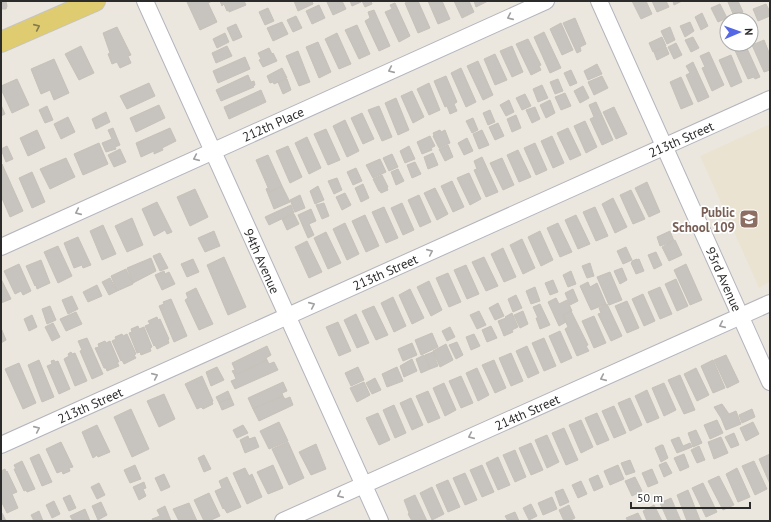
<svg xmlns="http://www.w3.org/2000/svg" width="771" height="522" font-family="'PT Sans',sans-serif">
	<rect width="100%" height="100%" fill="#ebe7df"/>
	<!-- education -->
	<polygon fill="#eae3d1" points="770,124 770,282 759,288 700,156"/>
	<!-- building -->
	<g fill="#c7c3be" stroke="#c6c2b9">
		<polygon points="1,1 6,1 7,6 6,9 1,9"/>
		<polygon points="188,1 212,1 208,3 217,22 200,30 187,2"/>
		<polygon points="220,1 244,1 246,5 229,12 229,10 227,11 224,4 222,6"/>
		<polygon points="294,1 312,1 313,4 298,11"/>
		<polygon points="329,1 342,1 346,9 333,15 327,2"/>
		<polygon points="350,1 361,1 361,2 352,6"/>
		<polygon points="362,1 371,1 372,4 365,7"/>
		<polygon points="409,1 418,1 430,28 418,33 405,3"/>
		<polygon points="428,1 442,1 450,19 438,24"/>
		<polygon points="454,1 469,1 474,12 462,18"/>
		<polygon points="474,1 488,1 476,7"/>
		<polygon points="632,1 646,1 652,14 641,19"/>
		<polygon points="652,1 666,1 669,7 657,12"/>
		<polygon points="673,1 682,1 674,5"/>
		<polygon points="731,1 738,1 743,12 734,16 728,2"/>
		<polygon points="395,3 410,36 399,42 385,12 392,9 390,5"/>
		<polygon points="720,4 727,18 718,22 711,8"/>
		<polygon points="766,4 770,12 770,16 758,21 753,9"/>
		<polygon points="319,5 325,18 312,24 306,11"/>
		<polygon points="268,8 274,21 265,25 259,12"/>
		<polygon points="374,10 390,46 379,51 365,21 370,18 368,12"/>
		<polygon points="702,13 708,26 701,30 695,17"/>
		<polygon points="743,13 746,20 736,20 735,17"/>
		<polygon points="296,16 302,28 293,32 287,20"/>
		<polygon points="575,18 586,44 580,47 581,51 577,53 563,23"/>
		<polygon points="282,22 288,34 273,41 267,28"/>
		<polygon points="690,22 694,31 685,37 680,26"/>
		<polygon points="561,23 573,50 562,55 550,29"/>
		<polygon points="236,24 242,37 233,41 227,28"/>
		<polygon points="357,25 370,54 359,59 345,30"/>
		<polygon points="117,27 131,55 128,56 131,63 120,68 117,62 112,64 108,54 110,53 103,33"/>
		<polygon points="670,27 675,40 667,44 661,31"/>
		<polygon points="544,32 561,68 550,73 534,37"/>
		<polygon points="225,33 229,42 217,48 213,39"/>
		<polygon points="337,33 351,64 339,69 325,39"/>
		<polygon points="662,37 666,46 653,52 649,43"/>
		<polygon points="693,37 699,48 691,52 685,40"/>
		<polygon points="528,39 541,65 539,66 541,70 531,75 516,44"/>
		<polygon points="764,40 770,55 770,70 764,72 752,45"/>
		<polygon points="318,42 331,72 319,78 306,47"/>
		<polygon points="676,43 682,55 674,59 668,47"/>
		<polygon points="732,44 745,44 760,77 755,79 754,77 748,79"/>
		<polygon points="81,46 94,73 79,80 65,54"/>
		<polygon points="227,46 232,56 216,63 212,53"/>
		<polygon points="512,46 523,72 512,77 500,51"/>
		<polygon points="666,47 669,54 657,60 654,52"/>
		<polygon points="269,48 272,54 273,53 277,61 263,67 259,60 261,59 258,53"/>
		<polygon points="298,51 310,82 299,86 286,56"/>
		<polygon points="709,52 724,85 712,91 702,68 705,67 700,56"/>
		<polygon points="495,54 507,80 495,85 484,59"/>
		<polygon points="731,55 742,82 731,87 719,60"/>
		<polygon points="245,57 250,69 218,83 213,71"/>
		<polygon points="54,59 69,93 54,100 50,90 41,94 31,69"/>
		<polygon points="478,61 493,95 483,100 467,66"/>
		<polygon points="693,62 709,97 698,102 686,75 690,73 686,66"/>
		<polygon points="597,64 602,74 588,80 584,71"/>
		<polygon points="282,68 287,78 274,84 273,82 270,83 267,76"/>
		<polygon points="461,68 476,102 466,107 451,73"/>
		<polygon points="571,70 577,83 570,86 564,73"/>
		<polygon points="248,75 251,82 254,81 255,85 253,86 254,87 221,101 216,90"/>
		<polygon points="446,76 457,102 454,104 457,111 450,114 447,106 445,107 434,81"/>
		<polygon points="602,76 608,88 594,95 588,82"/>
		<polygon points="681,77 693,104 681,109 670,82"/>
		<polygon points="17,79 29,105 12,113 1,89 1,86"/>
		<polygon points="287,79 291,90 283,94 278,82"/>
		<polygon points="558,79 563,91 555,94 550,82"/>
		<polygon points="149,83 155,96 127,109 120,96"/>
		<polygon points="429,83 440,110 429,115 417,89"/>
		<polygon points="542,85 548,98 538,102 533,89"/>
		<polygon points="583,86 589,98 580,103 574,91"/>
		<polygon points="261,90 266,102 229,119 224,107"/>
		<polygon points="412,91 424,117 413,123 401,96"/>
		<polygon points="565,93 571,106 561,110 555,97"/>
		<polygon points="525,94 531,106 522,110 516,98"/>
		<polygon points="396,98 409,130 398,135 385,103"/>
		<polygon points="509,100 514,112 506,116 500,105"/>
		<polygon points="550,100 555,113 546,118 540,105"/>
		<polygon points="596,102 613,140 602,145 590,119 594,117 589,105"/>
		<polygon points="1,105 5,114 1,116"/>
		<polygon points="159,105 165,118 136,132 130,118"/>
		<polygon points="47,106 53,120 45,123 39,110"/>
		<polygon points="379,106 392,137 382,141 368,110"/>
		<polygon points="535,107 540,119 532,123 526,110"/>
		<polygon points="614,107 627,134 616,139 603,112"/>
		<polygon points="490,110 495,122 488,125 483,113"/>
		<polygon points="106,112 110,122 96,129 92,119"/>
		<polygon points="362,113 374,139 363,144 351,118"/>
		<polygon points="516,115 521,128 512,132 507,119"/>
		<polygon points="68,117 75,132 61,139 54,124"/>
		<polygon points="473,118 478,130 472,133 466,121"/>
		<polygon points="345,120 359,151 347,157 333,126"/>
		<polygon points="585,121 597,147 586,153 574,126"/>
		<polygon points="498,123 504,136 495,140 489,127"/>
		<polygon points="113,128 120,145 115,147 116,149 106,152 102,143 112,139 108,130"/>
		<polygon points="170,128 176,141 162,148 163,150 154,154 154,151 141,157 136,143"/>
		<polygon points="568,128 581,155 570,160 557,133"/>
		<polygon points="326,129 340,160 328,165 314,134"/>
		<polygon points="37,130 45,148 28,156 20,138"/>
		<polygon points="440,130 441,132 445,130 450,143 439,148 433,136 434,135 433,133"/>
		<polygon points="482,130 489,145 479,149 473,134"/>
		<polygon points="430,136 435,146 431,148 432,150 422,154 417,142"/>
		<polygon points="552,136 564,163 553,168 541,141"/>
		<polygon points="307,137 321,168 309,174 295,143"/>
		<polygon points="467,138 473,151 464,155 458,143"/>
		<polygon points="99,143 108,164 83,175 74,154"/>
		<polygon points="535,143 547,170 536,175 524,148"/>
		<polygon points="448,145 453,157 445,161 439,149"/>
		<polygon points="7,146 13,159 6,162 1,149"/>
		<polygon points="288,146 302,177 290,183 276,151"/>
		<polygon points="409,146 415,159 405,163 400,151"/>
		<polygon points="120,149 126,162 114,167 108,155"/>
		<polygon points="518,150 531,177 519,182 507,155"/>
		<polygon points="433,153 438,165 428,169 424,157"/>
		<polygon points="392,154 398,167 389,171 383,158"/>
		<polygon points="268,155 282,186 270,192 256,160"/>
		<polygon points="482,157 498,192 486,197 474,170 477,169 474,161"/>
		<polygon points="66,158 75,177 50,189 40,169"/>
		<polygon points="502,158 514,185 503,190 490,163"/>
		<polygon points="380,159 386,172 373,178 366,165"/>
		<polygon points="415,162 421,174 412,178 407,165"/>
		<polygon points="2,164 23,211 10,217 1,196"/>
		<polygon points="356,168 362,181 353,185 347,172"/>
		<polygon points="398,169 404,181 396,185 391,172"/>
		<polygon points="32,172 45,202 32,208 19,178"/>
		<polygon points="469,173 481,199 470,205 457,178"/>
		<polygon points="382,175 388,187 387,188 388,190 381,193 380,191 379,191 373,179"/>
		<polygon points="337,178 342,190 334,194 328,181"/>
		<polygon points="452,181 464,207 453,212 441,186"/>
		<polygon points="647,182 660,212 649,217 635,188"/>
		<polygon points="363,184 369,198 361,202 355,188"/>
		<polygon points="282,186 290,202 274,209 266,189 268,188 270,192"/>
		<polygon points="318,186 324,200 315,204 310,191"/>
		<polygon points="435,188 448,214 437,220 424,193"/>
		<polygon points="195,189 208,217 190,226 177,197"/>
		<polygon points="631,190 645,219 633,224 620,195"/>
		<polygon points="345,193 351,205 342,210 336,197"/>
		<polygon points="300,195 305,208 295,212 290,200"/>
		<polygon points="419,195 431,222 420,227 408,200"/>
		<polygon points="613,198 627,227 615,233 602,204"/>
		<polygon points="157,202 172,232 167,234 165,230 154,236 142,209"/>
		<polygon points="324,203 329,216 322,219 316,205"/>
		<polygon points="402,203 414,230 403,235 391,208"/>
		<polygon points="291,205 294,213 269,225 265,217"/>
		<polygon points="384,207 398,238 386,243 372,212"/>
		<polygon points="595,207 608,236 596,241 583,212"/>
		<polygon points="311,209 316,221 309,224 314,235 308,238 298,215"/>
		<polygon points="294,214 299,224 287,230 282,219"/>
		<polygon points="365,215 379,246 366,252 352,221"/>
		<polygon points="576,215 590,244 578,249 565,220"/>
		<polygon points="132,218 143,245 127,252 115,226"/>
		<polygon points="345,223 359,254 347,260 333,229"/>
		<polygon points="558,223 572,252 560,257 547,228"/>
		<polygon points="103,225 116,254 102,260 90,231"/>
		<polygon points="214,231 220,246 205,252 198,238"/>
		<polygon points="540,231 553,260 541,266 528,237"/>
		<polygon points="670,231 674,241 660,246 657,237"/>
		<polygon points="326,232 341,263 328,269 314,238"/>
		<polygon points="78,237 91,265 83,268 82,265 74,268 64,243"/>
		<polygon points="522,239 535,268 523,274 510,245"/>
		<polygon points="675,240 682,255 669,261 662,247"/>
		<polygon points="307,241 322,272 309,278 295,247"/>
		<polygon points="58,246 72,276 58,283 44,252"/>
		<polygon points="626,247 632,260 623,264 617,251"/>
		<polygon points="503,248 516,277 504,282 491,254"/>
		<polygon points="656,252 662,265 654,269 648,255"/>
		<polygon points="160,253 168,268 160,271 153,256"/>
		<polygon points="224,257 246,307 228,315 207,265"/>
		<polygon points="484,257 498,286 486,291 472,262"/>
		<polygon points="151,258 156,271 133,283 127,268"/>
		<polygon points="193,259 199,272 187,277 181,264"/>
		<polygon points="637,259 637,260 639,259 644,271 636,274 631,263 632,262 632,261"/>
		<polygon points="41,260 50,283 37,289 36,285 35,286 26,266"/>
		<polygon points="590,263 594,276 587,278 582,266"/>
		<polygon points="19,264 31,291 23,295 21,291 15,294 4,271"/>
		<polygon points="686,264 702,300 690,305 674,270"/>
		<polygon points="466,265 479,294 467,299 454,270"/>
		<polygon points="622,268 627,280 620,284 614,271"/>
		<polygon points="126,269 133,284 117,291 111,276"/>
		<polygon points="164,271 165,274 169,272 175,284 162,290 155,275"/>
		<polygon points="571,271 576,284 568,287 563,275"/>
		<polygon points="610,272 622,300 609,305 597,277"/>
		<polygon points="448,273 461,302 449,307 436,278"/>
		<polygon points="110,278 117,291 109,295 102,282"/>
		<polygon points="1,279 11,299 1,303"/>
		<polygon points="676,279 688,306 677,311 665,284"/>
		<polygon points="553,280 558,292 550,295 545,283"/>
		<polygon points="429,281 442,310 431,316 417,287"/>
		<polygon points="588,282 590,287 597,283 606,304 591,310 580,286"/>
		<polygon points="97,285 102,296 88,302 83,292"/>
		<polygon points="535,287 540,301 531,304 526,291"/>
		<polygon points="660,287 672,314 660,319 648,292"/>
		<polygon points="196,288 213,324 199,330 185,300 188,298 186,293"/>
		<polygon points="410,289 424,318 412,324 399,295"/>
		<polygon points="573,289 578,301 570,305 565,293"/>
		<polygon points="643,294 655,321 644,326 632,299"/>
		<polygon points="516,295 522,308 513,312 508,299"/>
		<polygon points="72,296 78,309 68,314 62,300"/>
		<polygon points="393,297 406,326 394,332 381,303"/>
		<polygon points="556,298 559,304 567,300 572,311 563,315 566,322 559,326 548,302"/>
		<polygon points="171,299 187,336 174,342 159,306 164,304 163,302"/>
		<polygon points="627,301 639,328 627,333 615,306"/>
		<polygon points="498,303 504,316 495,320 489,308"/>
		<polygon points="540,304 550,325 540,329 536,318 538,318 533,307"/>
		<polygon points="607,304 622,336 611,341 598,314 601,313 599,308"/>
		<polygon points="50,306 56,320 47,324 42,309"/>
		<polygon points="374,306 388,335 376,340 362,311"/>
		<polygon points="479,311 486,325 477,329 470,315"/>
		<polygon points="523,311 528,324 520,328 514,315"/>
		<polygon points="571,311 588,345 586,346 589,351 577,356 565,329 568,327 563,315"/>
		<polygon points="76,312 82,324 66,331 60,319"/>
		<polygon points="512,313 518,327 512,330 513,332 504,336 498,321 506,318 505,317"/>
		<polygon points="356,314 369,343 357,348 344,320"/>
		<polygon points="32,315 37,327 29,331 24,319"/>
		<polygon points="594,316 606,343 594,348 582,321"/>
		<polygon points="157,317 158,320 160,319 169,339 168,340 169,343 157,349 155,345 154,346 145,326 150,324 148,321"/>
		<polygon points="338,322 351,351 339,356 326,327"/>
		<polygon points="53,323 60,337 52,341 45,327"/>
		<polygon points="138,326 139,329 144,327 152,347 150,348 151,351 141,355 140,352 137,353 129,333 132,332 131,329"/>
		<polygon points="491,326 497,338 487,342 482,330"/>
		<polygon points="450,327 455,337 447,341 442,331"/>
		<polygon points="1,328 6,340 1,343"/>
		<polygon points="560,331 572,358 561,363 549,336"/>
		<polygon points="432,333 438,347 421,355 415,340"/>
		<polygon points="122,334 123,336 127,334 136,354 134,355 136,358 124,364 122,360 121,361 112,341 116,339 115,337"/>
		<polygon points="474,334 480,346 471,350 466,337"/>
		<polygon points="87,338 103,374 92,379 80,351 82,350 78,341"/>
		<polygon points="544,338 556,366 544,371 532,343"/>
		<polygon points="105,341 106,343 110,341 119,362 117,362 119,366 107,371 106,368 104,368 95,348 99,347 98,344"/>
		<polygon points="457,342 463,355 456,359 449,345"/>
		<polygon points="412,343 417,355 403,361 398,349"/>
		<polygon points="446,344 453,360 440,367 433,351"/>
		<polygon points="267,346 271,355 266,358 267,360 238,374 237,373 234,374 232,371 235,370 232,363"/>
		<polygon points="527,346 539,373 528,378 516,351"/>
		<polygon points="71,352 72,354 75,353 87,381 75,386 64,359 69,356 68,354"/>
		<polygon points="433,352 438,366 430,369 425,355"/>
		<polygon points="511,353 523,381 511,386 499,358"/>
		<polygon points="424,355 430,369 421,373 416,359"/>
		<polygon points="726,355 739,382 727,388 714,360"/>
		<polygon points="412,359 417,371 404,377 400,366"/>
		<polygon points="39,360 54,397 42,402 28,365"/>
		<polygon points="54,360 55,362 58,361 70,389 59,394 47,366 52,364 51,361"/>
		<polygon points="267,360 269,364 274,362 278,370 235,389 231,381 236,379 234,374 237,373 238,374"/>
		<polygon points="494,360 506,388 495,393 482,365"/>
		<polygon points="713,360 725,388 713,393 701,366"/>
		<polygon points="19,363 36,403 23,409 5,369"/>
		<polygon points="217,367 224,380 211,386 206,372"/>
		<polygon points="358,367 364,380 351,386 345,373"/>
		<polygon points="397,367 403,381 387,387 382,374"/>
		<polygon points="477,368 489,395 478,401 466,373"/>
		<polygon points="696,368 709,395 697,401 684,374"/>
		<polygon points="680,375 695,410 684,414 668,380"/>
		<polygon points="202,376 213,401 212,402 213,404 203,409 201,407 197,409 185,384"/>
		<polygon points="461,376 473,403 461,408 449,381"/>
		<polygon points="375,378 381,390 372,394 366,383"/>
		<polygon points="283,382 287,391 282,393 283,396 253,409 248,398"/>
		<polygon points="364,382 370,395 357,402 350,388"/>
		<polygon points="444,383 456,410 445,416 433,388"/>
		<polygon points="664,383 676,410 664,416 652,388"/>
		<polygon points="647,390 659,418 647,423 635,396"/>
		<polygon points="228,391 231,398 219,403 216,397"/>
		<polygon points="428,391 440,418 428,423 416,396"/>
		<polygon points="164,394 175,419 159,427 147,401"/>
		<polygon points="283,396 285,399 290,397 293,405 259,421 253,409"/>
		<polygon points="231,398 234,405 222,410 219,403"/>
		<polygon points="411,398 423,425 412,430 400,403"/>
		<polygon points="630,398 642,425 630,431 618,403"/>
		<polygon points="722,404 729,414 736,411 741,424 726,430 721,418 714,407"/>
		<polygon points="394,405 406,433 395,438 383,410"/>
		<polygon points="614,406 626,433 614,438 602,411"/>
		<polygon points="131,409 149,449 132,457 114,417"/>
		<polygon points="752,409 755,417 742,423 739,415"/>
		<polygon points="378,413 390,440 379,445 366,418"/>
		<polygon points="597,413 609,440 597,445 585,418"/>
		<polygon points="581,420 593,447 581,453 569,425"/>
		<polygon points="717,420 723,433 710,439 704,425"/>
		<polygon points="279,422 288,441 269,449 260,431"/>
		<polygon points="753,422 759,434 746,441 740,428"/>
		<polygon points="97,425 110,452 98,457 97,455 93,458 82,432"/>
		<polygon points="243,425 248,433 237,438 233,430"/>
		<polygon points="564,428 578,460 566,465 552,433"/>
		<polygon points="696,430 702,443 693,447 688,433"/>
		<polygon points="734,433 739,445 731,448 725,437"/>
		<polygon points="547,435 559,462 547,468 535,440"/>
		<polygon points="248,436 249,439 255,437 259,447 245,453 240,440"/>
		<polygon points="679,437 683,446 690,443 692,447 677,453 671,440"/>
		<polygon points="721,437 728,453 714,459 708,442"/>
		<polygon points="61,442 73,467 69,468 70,471 63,474 62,471 57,473 46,449"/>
		<polygon points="288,442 304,478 289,485 272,449"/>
		<polygon points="531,443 543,470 531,475 519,448"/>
		<polygon points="316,444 326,469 311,475 299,452"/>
		<polygon points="661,445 663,445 668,458 661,462 655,448"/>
		<polygon points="699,446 705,460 697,463 691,450"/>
		<polygon points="515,450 526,477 515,482 503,455"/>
		<polygon points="39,454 52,482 42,486 30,458"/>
		<polygon points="684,454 689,467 680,471 674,458"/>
		<polygon points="770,454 770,484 759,459"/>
		<polygon points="204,455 211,469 204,472 198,458"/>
		<polygon points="498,457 510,485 498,490 486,463"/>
		<polygon points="630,460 635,472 626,475 621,463"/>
		<polygon points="22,461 35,489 27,492 26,490 24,491 14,469 16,469 14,465"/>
		<polygon points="754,461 767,489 755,495 742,466"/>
		<polygon points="666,462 672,473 664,477 659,465"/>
		<polygon points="135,465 141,479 130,483 124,470"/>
		<polygon points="273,465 283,488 268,494 257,472"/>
		<polygon points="482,465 494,492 482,497 470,470"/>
		<polygon points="618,465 624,479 610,485 604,471"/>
		<polygon points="245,468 249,476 252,474 262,497 247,504 233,473"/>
		<polygon points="737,468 750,497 738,502 726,474"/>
		<polygon points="5,469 6,472 7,471 17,492 12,494 18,508 7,513 1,501 1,471"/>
		<polygon points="652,469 658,483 648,487 642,473"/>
		<polygon points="465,473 477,500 465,505 453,478"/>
		<polygon points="164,474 170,487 161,491 155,478"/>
		<polygon points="598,475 603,487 594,491 589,479"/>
		<polygon points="719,476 734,505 723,510 708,481"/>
		<polygon points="227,477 241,507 227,513 224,508 223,509 215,491 222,488 219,481"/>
		<polygon points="635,477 642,491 632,496 625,481"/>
		<polygon points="448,480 460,507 448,512 436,485"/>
		<polygon points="581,481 587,494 578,498 572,485"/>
		<polygon points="144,482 146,488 143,489 146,496 139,500 133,487"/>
		<polygon points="99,483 105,495 97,499 91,487"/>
		<polygon points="703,483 717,512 706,517 692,488"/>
		<polygon points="432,487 444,514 432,520 420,493"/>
		<polygon points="563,489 569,502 560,506 555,492"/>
		<polygon points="688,490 700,520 698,521 687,521 677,495"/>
		<polygon points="209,493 220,516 209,521 204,521 194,500"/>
		<polygon points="70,495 76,508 69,511 63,498"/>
		<polygon points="415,495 427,521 412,521 408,514 409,513 404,500"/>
		<polygon points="552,497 557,509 543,515 538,503"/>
		<polygon points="671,498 681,521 668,521 660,503"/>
		<polygon points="54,501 60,514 52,518 46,505"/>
		<polygon points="101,502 107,515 98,520 92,506"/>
		<polygon points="189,503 197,521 179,521 173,509"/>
		<polygon points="531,504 537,516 529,520 523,508"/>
		<polygon points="569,505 575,518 569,521 564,521 559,510"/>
		<polygon points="654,505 662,521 647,521 643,511"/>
		<polygon points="165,506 171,521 153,521 152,519 160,516 157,510"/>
		<polygon points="85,509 90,521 73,521 70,516"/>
		<polygon points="39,511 43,521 34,521 31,515"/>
		<polygon points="515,512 519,521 508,521 505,516"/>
		<polygon points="1,513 2,513 6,521 1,521"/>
		<polygon points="638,513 642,521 628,521 626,518"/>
	</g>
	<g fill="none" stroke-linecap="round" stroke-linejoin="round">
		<!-- minor casing -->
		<g stroke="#b3b4bd" stroke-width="18">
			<g id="minor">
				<polyline points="145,1 380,521"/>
				<polyline points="599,1 770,382"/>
				<polyline points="1,247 546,1"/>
				<polyline points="1,445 770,99"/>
				<polyline points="283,521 770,303"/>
			</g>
		</g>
		<!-- major casing -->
		<g stroke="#c4c4c4" stroke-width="22">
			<polyline id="major" points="1,42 95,1"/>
		</g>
		<!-- minor -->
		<use href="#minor" stroke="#fff" stroke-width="16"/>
		<!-- major -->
		<use href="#major" stroke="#dfcb70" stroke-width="20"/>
	</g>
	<!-- one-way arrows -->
	<defs><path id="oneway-chevron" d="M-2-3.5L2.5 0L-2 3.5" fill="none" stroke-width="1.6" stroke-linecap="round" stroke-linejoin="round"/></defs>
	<g stroke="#a0a0a0">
		<use href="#oneway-chevron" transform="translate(510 17) rotate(156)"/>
		<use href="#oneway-chevron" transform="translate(391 70) rotate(156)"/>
		<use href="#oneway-chevron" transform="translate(196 158) rotate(156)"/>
		<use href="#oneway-chevron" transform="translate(78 212) rotate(156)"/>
		<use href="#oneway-chevron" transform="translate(430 252) rotate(-24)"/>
		<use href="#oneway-chevron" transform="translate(312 305) rotate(-24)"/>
		<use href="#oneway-chevron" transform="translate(722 325) rotate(156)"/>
		<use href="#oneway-chevron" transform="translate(155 376) rotate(-24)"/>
		<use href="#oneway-chevron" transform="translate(603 378) rotate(156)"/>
		<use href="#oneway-chevron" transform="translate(37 429) rotate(-24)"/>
		<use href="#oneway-chevron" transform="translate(471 436) rotate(156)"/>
		<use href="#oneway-chevron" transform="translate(340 495) rotate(156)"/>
	</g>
	<use stroke="#857b4e" href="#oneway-chevron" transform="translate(37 27) rotate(-24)"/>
	<!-- icons -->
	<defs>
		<g id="school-square" transform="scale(1)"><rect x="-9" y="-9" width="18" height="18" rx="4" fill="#8d6e63" stroke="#fff"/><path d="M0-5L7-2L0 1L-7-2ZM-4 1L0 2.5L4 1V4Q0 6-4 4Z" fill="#fff"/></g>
	</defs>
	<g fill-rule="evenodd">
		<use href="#school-square" x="749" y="219"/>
	</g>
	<g text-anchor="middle" stroke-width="3.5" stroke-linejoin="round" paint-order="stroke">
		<!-- street labels -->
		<g font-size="13" fill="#2b2b2b" stroke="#fff">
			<text transform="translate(273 124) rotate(-24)" y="5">212th Place</text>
			<text transform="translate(681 139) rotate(-24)" y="5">213th Street</text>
			<text transform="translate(262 261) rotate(66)" y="5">94th Avenue</text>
			<text transform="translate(385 272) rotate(-24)" y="5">213th Street</text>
			<text transform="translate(724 279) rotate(66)" y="5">93rd Avenue</text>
			<text transform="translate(90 405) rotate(-24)" y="5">213th Street</text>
			<text transform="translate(527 412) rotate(-24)" y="5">214th Street</text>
		</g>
		<!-- education labels -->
		<g font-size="13" font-weight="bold" fill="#785e54" stroke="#fff" text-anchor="end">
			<text x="735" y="217">Public<tspan x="735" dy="15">School 109</tspan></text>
		</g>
	</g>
	<!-- border -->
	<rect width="771" height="522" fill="none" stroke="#2b2b2b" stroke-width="4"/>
	<!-- north arrow -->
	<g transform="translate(739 32) rotate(88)"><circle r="19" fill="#ffffff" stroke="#aaaaaa"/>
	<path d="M0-3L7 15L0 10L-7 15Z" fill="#5467e4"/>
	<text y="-6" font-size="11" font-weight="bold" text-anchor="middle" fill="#2b2b2b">N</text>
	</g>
	<!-- scale -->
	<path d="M631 502v6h119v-6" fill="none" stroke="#2b2b2b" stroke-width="2"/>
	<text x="637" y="502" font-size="12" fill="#2b2b2b" stroke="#ffffff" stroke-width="3" paint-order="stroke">50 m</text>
</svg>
